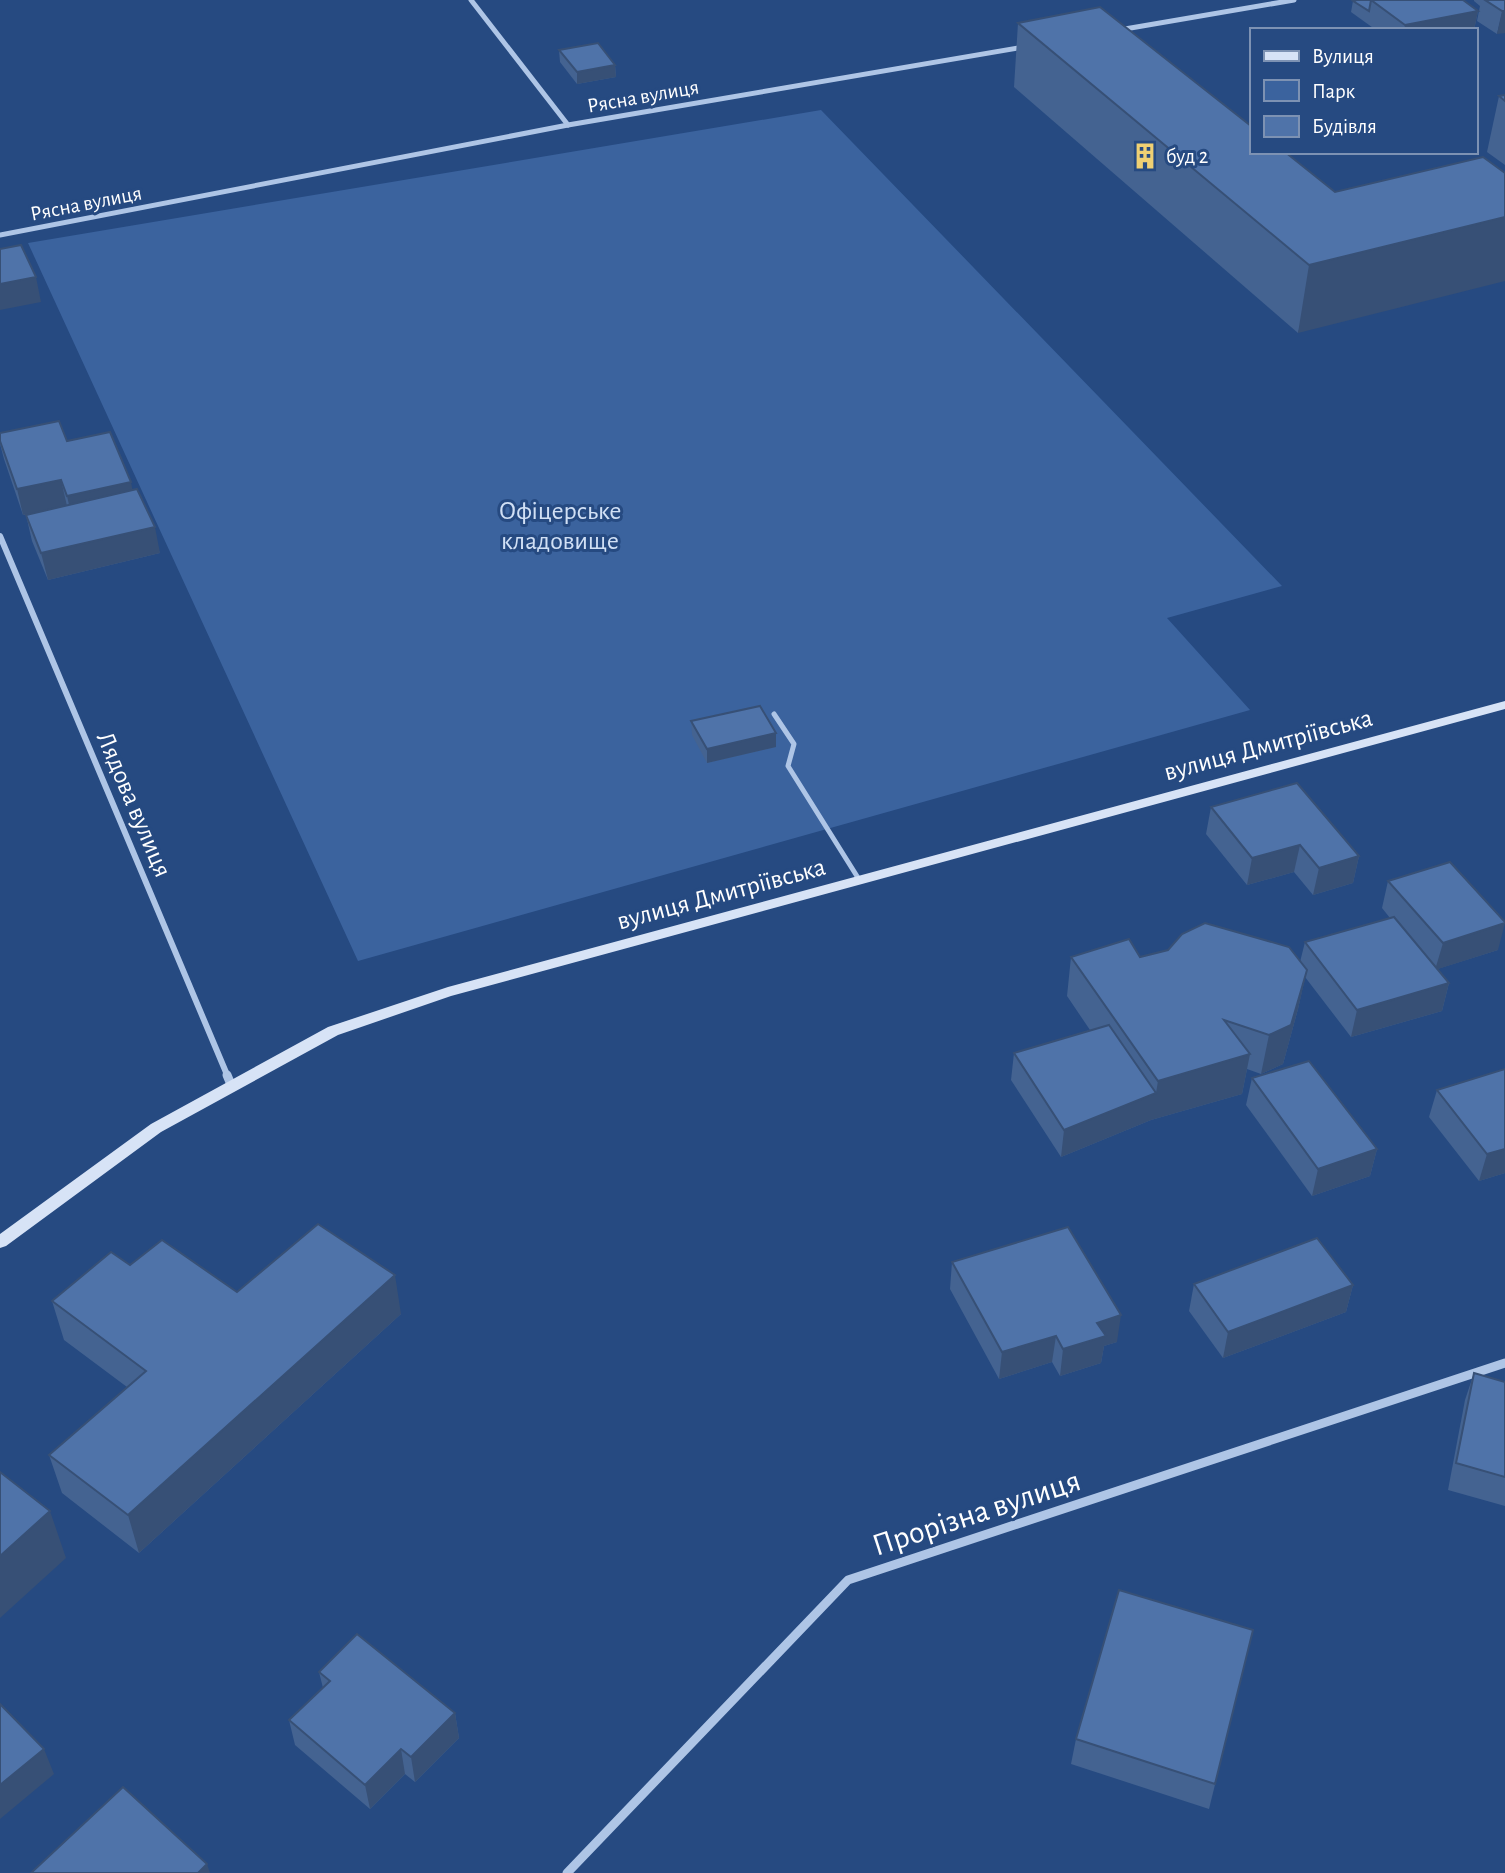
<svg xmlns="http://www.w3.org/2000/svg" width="1505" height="1873" font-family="'Alegreya Sans',sans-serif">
	<rect width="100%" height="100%" fill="#264a81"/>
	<!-- green -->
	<polygon fill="#3b639e" points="821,110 1282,586 1167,618 1250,710 358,961 28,243"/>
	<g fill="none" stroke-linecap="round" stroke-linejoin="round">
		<!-- service -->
		<polyline stroke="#aec5e6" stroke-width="5" points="774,714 794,744 788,766 860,881"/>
		<!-- minor-far2 -->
		<g stroke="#aec5e6" stroke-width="5">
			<polyline points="471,0 568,125"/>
			<polyline points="1119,30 1294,0"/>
			<polyline points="0,235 568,125 1024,47"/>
		</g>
		<!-- minor-far1 -->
		<polyline stroke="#aec5e6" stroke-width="6" points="0,536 228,1077"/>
		<!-- minor -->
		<g stroke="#aec5e6" stroke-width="9">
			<polyline points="227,1075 232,1087"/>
			<polyline points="567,1873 848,1580 1505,1363"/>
		</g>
		<!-- secondary -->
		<polygon fill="#d7e3f6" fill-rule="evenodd" points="1505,701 1505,709 451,996 338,1035 161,1132 6,1246 0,1248 0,1234 151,1124 328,1027 448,987"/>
	</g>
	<!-- wall -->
	<g fill="#446391">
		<polygon points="1357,0 1478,11 1474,30 1376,30 1351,12 1353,1"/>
		<polygon points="1474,0 1505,0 1497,34 1477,21 1480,6 1474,1"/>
		<polygon points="1018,23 1335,192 1298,333 1014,87"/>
		<polygon points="559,50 615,65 616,77 577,84 560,62"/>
		<polygon points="1505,95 1505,165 1487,152 1499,96"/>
		<polygon points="0,433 67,441 132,490 160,553 48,580 32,541 26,515 23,515 4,459 0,444"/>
		<polygon points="691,721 776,747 707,763 692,735"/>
		<polygon points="1211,807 1359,856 1353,883 1313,895 1294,872 1247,885 1206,834"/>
		<polygon points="1388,881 1498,950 1437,969 1449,983 1442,1011 1351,1037 1305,977 1298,1009 1283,1064 1261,1074 1247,1069 1242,1094 1151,1120 1061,1157 1011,1080 1014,1053 1090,1030 1067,996 1071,957 1140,957 1300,962 1305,942 1390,918 1382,908"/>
		<polygon points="1505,1069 1505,1173 1479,1181 1429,1117 1437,1090"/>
		<polygon points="1252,1078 1377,1149 1370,1176 1312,1196 1246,1105"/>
		<polygon points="952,1262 1117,1342 1104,1346 1101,1363 1060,1376 1052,1362 999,1379 950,1289"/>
		<polygon points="130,1265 237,1292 401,1314 139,1553 62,1493 49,1455 127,1387 64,1340 52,1301"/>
		<polygon points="1194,1284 1353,1285 1346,1312 1223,1358 1189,1311"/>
		<polygon points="1474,1373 1505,1382 1505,1506 1448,1490 1465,1400"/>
		<polygon points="1253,1630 1209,1809 1071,1764 1076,1739"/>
		<polygon points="319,1672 455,1713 459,1738 415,1782 405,1774 370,1809 295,1745 289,1720 323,1688"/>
	</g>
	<!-- shaded-wall -->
	<g fill="#375076">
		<polygon points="1478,11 1474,30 1404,30 1405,25"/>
		<polygon points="1502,11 1505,11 1505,33 1497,34"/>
		<polygon points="615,65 616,77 577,84 577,72"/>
		<polygon points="1505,217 1505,281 1298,333 1309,265"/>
		<polygon points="36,277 41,302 0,310 0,284"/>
		<polygon points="61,480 67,506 23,515 17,489"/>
		<polygon points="131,482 136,508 73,522 67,496"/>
		<polygon points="155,527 160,553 48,580 41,553"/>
		<polygon points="776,733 776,747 707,763 707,749"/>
		<polygon points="1300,845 1294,872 1247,885 1252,858"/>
		<polygon points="1359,856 1353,883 1313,895 1319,868"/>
		<polygon points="1505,923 1498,950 1435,970 1443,943"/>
		<polygon points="1307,970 1298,1009 1283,1064 1261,1074 1269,1035"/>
		<polygon points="1449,983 1442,1011 1351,1037 1357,1010"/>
		<polygon points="1250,1054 1242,1094 1151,1120 1061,1157 1064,1130 1156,1093 1158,1081"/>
		<polygon points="1377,1149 1370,1176 1312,1196 1318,1169"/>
		<polygon points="1505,1149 1505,1173 1479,1181 1487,1154"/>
		<polygon points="395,1275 401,1314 139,1553 128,1515"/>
		<polygon points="1353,1285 1346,1312 1223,1358 1228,1332"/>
		<polygon points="1121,1315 1117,1342 1104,1346 1101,1363 1060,1376 1063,1349 1097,1323"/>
		<polygon points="1056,1336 1052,1362 999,1379 1002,1352"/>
		<polygon points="50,1511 66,1558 0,1618 0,1556"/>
		<polygon points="455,1713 459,1738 415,1782 411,1757"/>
		<polygon points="44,1749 54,1774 0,1819 0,1785"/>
		<polygon points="401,1749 405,1774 370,1809 365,1785"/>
		<polygon points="207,1864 210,1873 198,1873"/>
	</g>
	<!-- building -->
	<g fill="#4f73a9" stroke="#375076" stroke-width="2">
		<polygon points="1357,0 1372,0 1371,0 1369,11 1353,1"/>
		<polygon points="1371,0 1463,0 1478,11 1405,25"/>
		<polygon points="1485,0 1505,0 1505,11 1502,11"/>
		<polygon points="1100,7 1251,126 1251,152 1285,152 1335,192 1483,157 1505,173 1505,217 1309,265 1018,23"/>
		<polygon points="598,43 615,65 577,72 559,50"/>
		<polygon points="1505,95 1505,101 1499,96"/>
		<polygon points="21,245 36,277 0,284 0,249"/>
		<polygon points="59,421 67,441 110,432 131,482 67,496 61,480 17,489 0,441 0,433"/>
		<polygon points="137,489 155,527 41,553 26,515"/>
		<polygon points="760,706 776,733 707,749 691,721"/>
		<polygon points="1297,783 1359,856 1319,868 1300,845 1252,858 1211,807"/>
		<polygon points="1450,862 1505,922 1505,923 1443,943 1388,881"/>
		<polygon points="1394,917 1449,983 1357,1010 1305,942"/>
		<polygon points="1205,923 1289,947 1307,970 1291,1025 1269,1035 1224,1020 1250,1054 1158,1081 1071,957 1129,939 1140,957 1168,950 1182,934"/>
		<polygon points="1109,1025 1156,1093 1064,1130 1014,1053"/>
		<polygon points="1309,1061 1377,1149 1318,1169 1252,1078"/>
		<polygon points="1505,1069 1505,1149 1487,1154 1437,1090"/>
		<polygon points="318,1224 395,1275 128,1515 49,1455 146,1371 52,1301 111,1252 130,1265 162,1240 237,1292"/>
		<polygon points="1068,1227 1121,1315 1097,1323 1106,1336 1063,1349 1056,1336 1002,1352 952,1262"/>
		<polygon points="1317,1238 1353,1285 1228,1332 1194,1284"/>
		<polygon points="1474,1373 1505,1382 1505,1477 1456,1463"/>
		<polygon points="0,1472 50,1511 0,1556"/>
		<polygon points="1119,1590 1253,1630 1215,1784 1076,1739"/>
		<polygon points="357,1634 455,1713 411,1757 401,1749 365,1785 289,1720 330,1681 319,1672"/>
		<polygon points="0,1704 44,1749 0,1785"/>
		<polygon points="123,1787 207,1864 198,1873 31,1873"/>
	</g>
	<!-- icons -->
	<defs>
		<g id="building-bare" transform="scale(2.1)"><path d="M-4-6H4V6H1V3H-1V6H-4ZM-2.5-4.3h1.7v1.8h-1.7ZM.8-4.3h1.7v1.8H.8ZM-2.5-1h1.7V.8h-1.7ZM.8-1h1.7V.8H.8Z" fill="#efd073" stroke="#264a81" stroke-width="2.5" paint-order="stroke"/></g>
	</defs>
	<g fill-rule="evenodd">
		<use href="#building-bare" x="1145" y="156"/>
	</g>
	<g text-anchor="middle" stroke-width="6" stroke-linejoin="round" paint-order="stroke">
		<!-- far-street labels -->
		<g font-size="21" fill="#fff" stroke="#264a81">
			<text transform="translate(643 96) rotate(-10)" y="7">Рясна вулиця</text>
			<text transform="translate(86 203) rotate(-11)" y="7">Рясна вулиця</text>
		</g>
		<!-- far-poi labels -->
		<g font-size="21" fill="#fff" stroke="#264a81" text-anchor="start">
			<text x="1166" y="163">буд 2</text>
		</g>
		<!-- park labels -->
		<g font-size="26" fill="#d1e0f5" stroke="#264a81">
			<text x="560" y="519">Офіцерське<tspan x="560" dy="30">кладовище</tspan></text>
		</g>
		<!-- street labels -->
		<g font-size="26" fill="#fff" stroke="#264a81">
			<text transform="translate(1268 744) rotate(-15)" y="9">вулиця Дмитріївська</text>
			<text transform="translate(135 804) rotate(67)" y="9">Лядова вулиця</text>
			<text transform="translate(721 893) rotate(-15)" y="9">вулиця Дмитріївська</text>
		</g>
		<!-- near-street labels -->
		<g font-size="32" fill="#fff" stroke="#264a81">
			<text transform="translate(976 1512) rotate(-18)" y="11">Прорізна вулиця</text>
		</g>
	</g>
	<!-- legend -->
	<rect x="1250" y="28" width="228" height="126" fill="#264a81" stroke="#7d92b3" stroke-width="2"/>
	<rect x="1264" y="51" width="35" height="10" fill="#d7e3f6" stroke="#7d92b3" stroke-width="2"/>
	<text x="1312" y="63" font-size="21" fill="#ffffff">Вулиця</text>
	<rect x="1264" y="80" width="35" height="21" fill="#3b639e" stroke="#7d92b3" stroke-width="2"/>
	<text x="1312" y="98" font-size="21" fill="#ffffff">Парк</text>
	<rect x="1264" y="116" width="35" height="21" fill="#4f73a9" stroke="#7d92b3" stroke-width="2"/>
	<text x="1312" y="133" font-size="21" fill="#ffffff">Будівля</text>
</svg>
